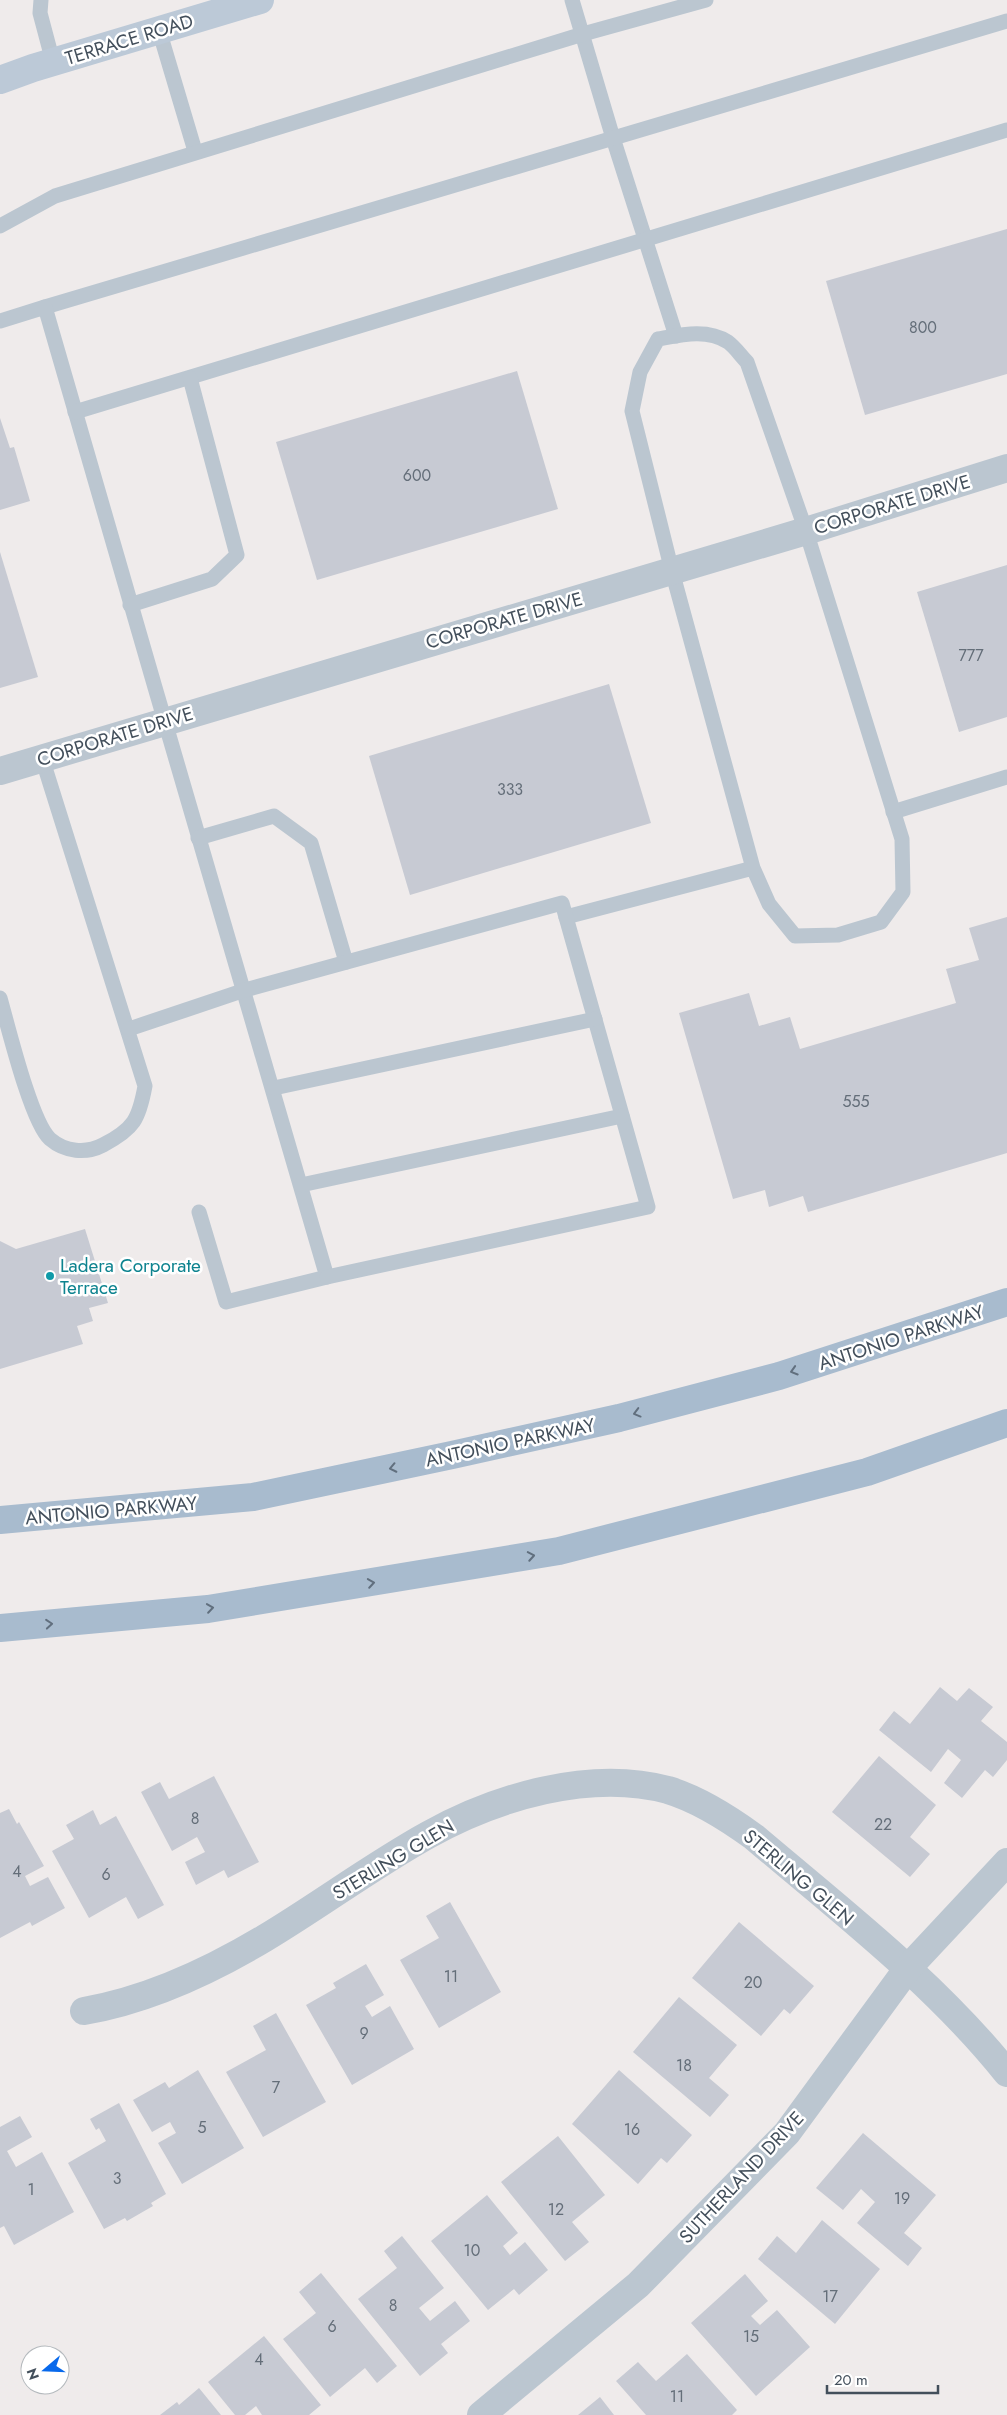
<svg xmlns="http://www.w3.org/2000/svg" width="1007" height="2415" font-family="Jost,sans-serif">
	<rect width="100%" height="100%" fill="#efebeb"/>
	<!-- building -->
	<g fill="#c7cad3">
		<polygon points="1007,229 1007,374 865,415 826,281"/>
		<polygon points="517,371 558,509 317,580 276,442"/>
		<polygon points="0,418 10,448 14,447 30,501 0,510"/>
		<polygon points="0,552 38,677 0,688"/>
		<polygon points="1007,565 1007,717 959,732 917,592"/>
		<polygon points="609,684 651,823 410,895 369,756"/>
		<polygon points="1007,917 1007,1153 808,1212 803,1196 769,1207 765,1190 733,1199 679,1013 749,993 759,1026 790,1017 800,1049 956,1003 946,969 979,960 969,928"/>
		<polygon points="85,1229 108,1303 89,1308 93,1321 77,1326 83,1344 0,1369 0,1241 16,1249"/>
		<polygon points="940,1687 957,1701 969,1688 993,1707 981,1721 1007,1742 1007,1760 993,1777 985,1770 962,1798 944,1783 961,1760 948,1749 931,1772 879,1730 894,1711 910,1724"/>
		<polygon points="879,1756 936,1805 910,1837 930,1854 910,1877 832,1812"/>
		<polygon points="214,1776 259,1862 228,1878 224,1870 196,1885 185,1862 205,1852 197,1837 172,1851 141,1792 160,1782 169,1799"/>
		<polygon points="9,1809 17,1824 19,1822 44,1866 25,1876 30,1886 48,1877 65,1908 32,1926 30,1922 0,1938 0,1813"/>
		<polygon points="93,1810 100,1825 116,1816 164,1905 138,1919 126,1897 89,1918 52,1851 74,1839 66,1825"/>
		<polygon points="450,1902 501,1992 439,2028 400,1960 439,1938 426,1916"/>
		<polygon points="739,1922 814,1986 790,2014 784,2009 761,2036 692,1978"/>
		<polygon points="366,1964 384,1995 365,2006 372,2017 390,2006 414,2049 352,2085 306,2005 336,1988 333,1983"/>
		<polygon points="679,1997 737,2045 709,2078 729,2095 710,2117 633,2052"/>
		<polygon points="276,2013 326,2102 263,2137 226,2072 266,2050 253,2026"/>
		<polygon points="198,2070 244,2148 182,2184 158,2143 176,2133 170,2122 152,2132 133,2100 165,2082 169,2088"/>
		<polygon points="619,2070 692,2135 667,2163 661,2158 638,2184 572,2124"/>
		<polygon points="119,2103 166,2194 151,2203 153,2206 127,2221 125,2218 104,2229 68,2163 106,2141 99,2128 96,2130 90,2119"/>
		<polygon points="20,2116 32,2137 7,2151 16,2167 42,2152 74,2212 14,2245 4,2226 0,2228 0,2127"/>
		<polygon points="863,2133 936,2195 904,2233 922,2248 908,2266 857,2223 875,2202 861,2189 843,2210 816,2188"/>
		<polygon points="558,2136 605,2195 572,2222 589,2242 565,2261 501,2182"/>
		<polygon points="487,2195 518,2233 503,2246 510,2255 525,2242 548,2270 519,2295 514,2289 488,2310 431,2241"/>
		<polygon points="822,2220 880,2269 835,2324 758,2259 777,2236 796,2253"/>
		<polygon points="402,2236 444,2288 419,2308 430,2321 455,2301 470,2321 441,2344 448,2353 420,2376 358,2299 397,2268 384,2251"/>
		<polygon points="321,2273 397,2366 377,2383 365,2368 330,2397 283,2339 316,2313 299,2292"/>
		<polygon points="745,2274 768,2301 751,2316 760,2325 777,2310 810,2347 756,2396 691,2323"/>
		<polygon points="264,2336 321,2405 309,2415 262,2415 256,2406 245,2415 235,2415 208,2382"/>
		<polygon points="687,2354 737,2410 732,2415 646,2415 616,2381 638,2362 656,2381"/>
		<polygon points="199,2388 221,2415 160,2415 177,2402 179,2405"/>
		<polygon points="600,2397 614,2415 578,2415"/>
	</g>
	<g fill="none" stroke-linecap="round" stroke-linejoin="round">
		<!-- lane -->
		<g stroke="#bbc6d0" stroke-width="15">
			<polyline points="41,0 40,13 53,62"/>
			<polyline points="572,0 613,138 676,336"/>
			<polyline points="159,30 195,151"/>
			<polyline points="0,226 55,196 583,34 706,0"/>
			<polyline points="45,307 1007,21"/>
			<path d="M0,321l45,-14c92,324 189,646 282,970l-101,25 -27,-90"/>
			<polyline points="75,412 1007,130"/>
			<polyline points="130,605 212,579 237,555 190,378"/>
			<polyline points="893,812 1007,777"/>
			<polyline points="198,838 274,816 311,843 346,962"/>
			<path d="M566,917l187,-49 16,36 26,32 43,-1 43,-13 22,-30 -1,-53 -96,-308 -59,-169c-6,-6 -12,-15 -19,-20 -21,-14 -48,-7 -70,-3l-18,33 -8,39 40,160 81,297"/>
			<path d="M0,998c8,28 31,124 50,141 15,13 36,15 53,6 31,-16 36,-26 42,-59l-103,-328"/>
			<polyline points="129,1029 245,990 562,903 648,1207 327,1277"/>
			<polyline points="274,1088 595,1019"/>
			<polyline points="301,1185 622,1116"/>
		</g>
		<!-- street -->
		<g stroke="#bbc6d0" stroke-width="28">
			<polyline points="0,771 806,531 1007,468"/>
			<path d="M84,2011c64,-11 126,-40 181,-73 55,-33 107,-72 163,-103 68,-38 162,-66 240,-45 30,9 60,28 86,47 87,74 181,146 253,236"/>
			<polyline points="481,2415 638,2285 787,2133 908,1968 1007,1862"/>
		</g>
		<!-- secondary -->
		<polyline stroke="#bcc9d7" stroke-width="28" points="0,80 33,68 260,0"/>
		<!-- primary -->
		<g stroke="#a8bbce" stroke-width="28">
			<polyline points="0,1520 253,1497 452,1455 619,1418 779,1376 1007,1302"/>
			<polyline points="0,1628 208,1609 559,1551 867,1472 1007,1423"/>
		</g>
	</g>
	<!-- one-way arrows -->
	<defs><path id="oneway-chevron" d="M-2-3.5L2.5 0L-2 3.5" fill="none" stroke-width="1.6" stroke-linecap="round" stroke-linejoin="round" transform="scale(1.25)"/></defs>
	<g stroke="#616f7e">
		<use href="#oneway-chevron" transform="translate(794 1371) rotate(163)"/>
		<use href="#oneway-chevron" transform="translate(637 1413) rotate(165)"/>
		<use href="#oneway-chevron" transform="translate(393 1468) rotate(168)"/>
		<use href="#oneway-chevron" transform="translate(531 1556) rotate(-10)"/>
		<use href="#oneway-chevron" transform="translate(371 1583) rotate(-9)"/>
		<use href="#oneway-chevron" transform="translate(210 1608) rotate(-8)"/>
		<use href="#oneway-chevron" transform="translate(49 1624) rotate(-5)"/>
	</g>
	<!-- markers -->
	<circle fill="#0f9aa8" stroke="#fff" stroke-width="2" cx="50" cy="1276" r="5"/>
	<g text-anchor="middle" stroke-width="5" stroke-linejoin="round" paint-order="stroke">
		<!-- number labels -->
		<g font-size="16" fill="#646e79">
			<text x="923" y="333">800</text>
			<text x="417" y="481">600</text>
			<text x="971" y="661">777</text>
			<text x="510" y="795">333</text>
			<text x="856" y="1107">555</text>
			<text x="195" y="1824">8</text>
			<text x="883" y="1830">22</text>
			<text x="17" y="1877">4</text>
			<text x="106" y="1880">6</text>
			<text x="451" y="1982">11</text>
			<text x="753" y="1988">20</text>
			<text x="364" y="2039">9</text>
			<text x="684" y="2071">18</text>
			<text x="276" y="2093">7</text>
			<text x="202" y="2133">5</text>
			<text x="632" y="2135">16</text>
			<text x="117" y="2184">3</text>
			<text x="31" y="2195">1</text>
			<text x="902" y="2204">19</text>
			<text x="556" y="2215">12</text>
			<text x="472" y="2256">10</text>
			<text x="830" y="2302">17</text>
			<text x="393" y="2311">8</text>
			<text x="332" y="2332">6</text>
			<text x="751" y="2342">15</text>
			<text x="259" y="2365">4</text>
			<text x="677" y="2402">11</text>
		</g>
		<!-- street labels -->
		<g font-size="19" fill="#434f5b" stroke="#fff">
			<text transform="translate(129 39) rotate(-17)" y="7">TERRACE ROAD</text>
			<text transform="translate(892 504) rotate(-17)" y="7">CORPORATE DRIVE</text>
			<text transform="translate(504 620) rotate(-16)" y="7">CORPORATE DRIVE</text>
			<text transform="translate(115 736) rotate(-17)" y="7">CORPORATE DRIVE</text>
			<text transform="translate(901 1337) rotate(-18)" y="7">ANTONIO PARKWAY</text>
			<text transform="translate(510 1442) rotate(-12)" y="7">ANTONIO PARKWAY</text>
			<text transform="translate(111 1510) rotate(-5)" y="7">ANTONIO PARKWAY</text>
			<text transform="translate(393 1859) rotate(-31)" y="7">STERLING GLEN</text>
			<text transform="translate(799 1877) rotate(40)" y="7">STERLING GLEN</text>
			<text transform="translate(741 2177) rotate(-47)" y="7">SUTHERLAND DRIVE</text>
		</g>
		<!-- culture labels -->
		<g font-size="19" fill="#0d838f" stroke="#fff" text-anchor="start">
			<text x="60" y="1272">Ladera Corporate<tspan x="60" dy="22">Terrace</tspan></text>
		</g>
	</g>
	<!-- north arrow -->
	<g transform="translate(45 2370) rotate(251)"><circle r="24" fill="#ffffff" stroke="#b4b9bd"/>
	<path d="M0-4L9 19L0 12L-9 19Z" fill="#0869ec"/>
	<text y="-8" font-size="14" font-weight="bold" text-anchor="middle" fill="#434f5b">N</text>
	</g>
	<!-- scale -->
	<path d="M827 2385v8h111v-8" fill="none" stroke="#434f5b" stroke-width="2.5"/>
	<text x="834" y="2385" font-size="15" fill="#434f5b" stroke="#ffffff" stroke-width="4" paint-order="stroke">20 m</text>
</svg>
